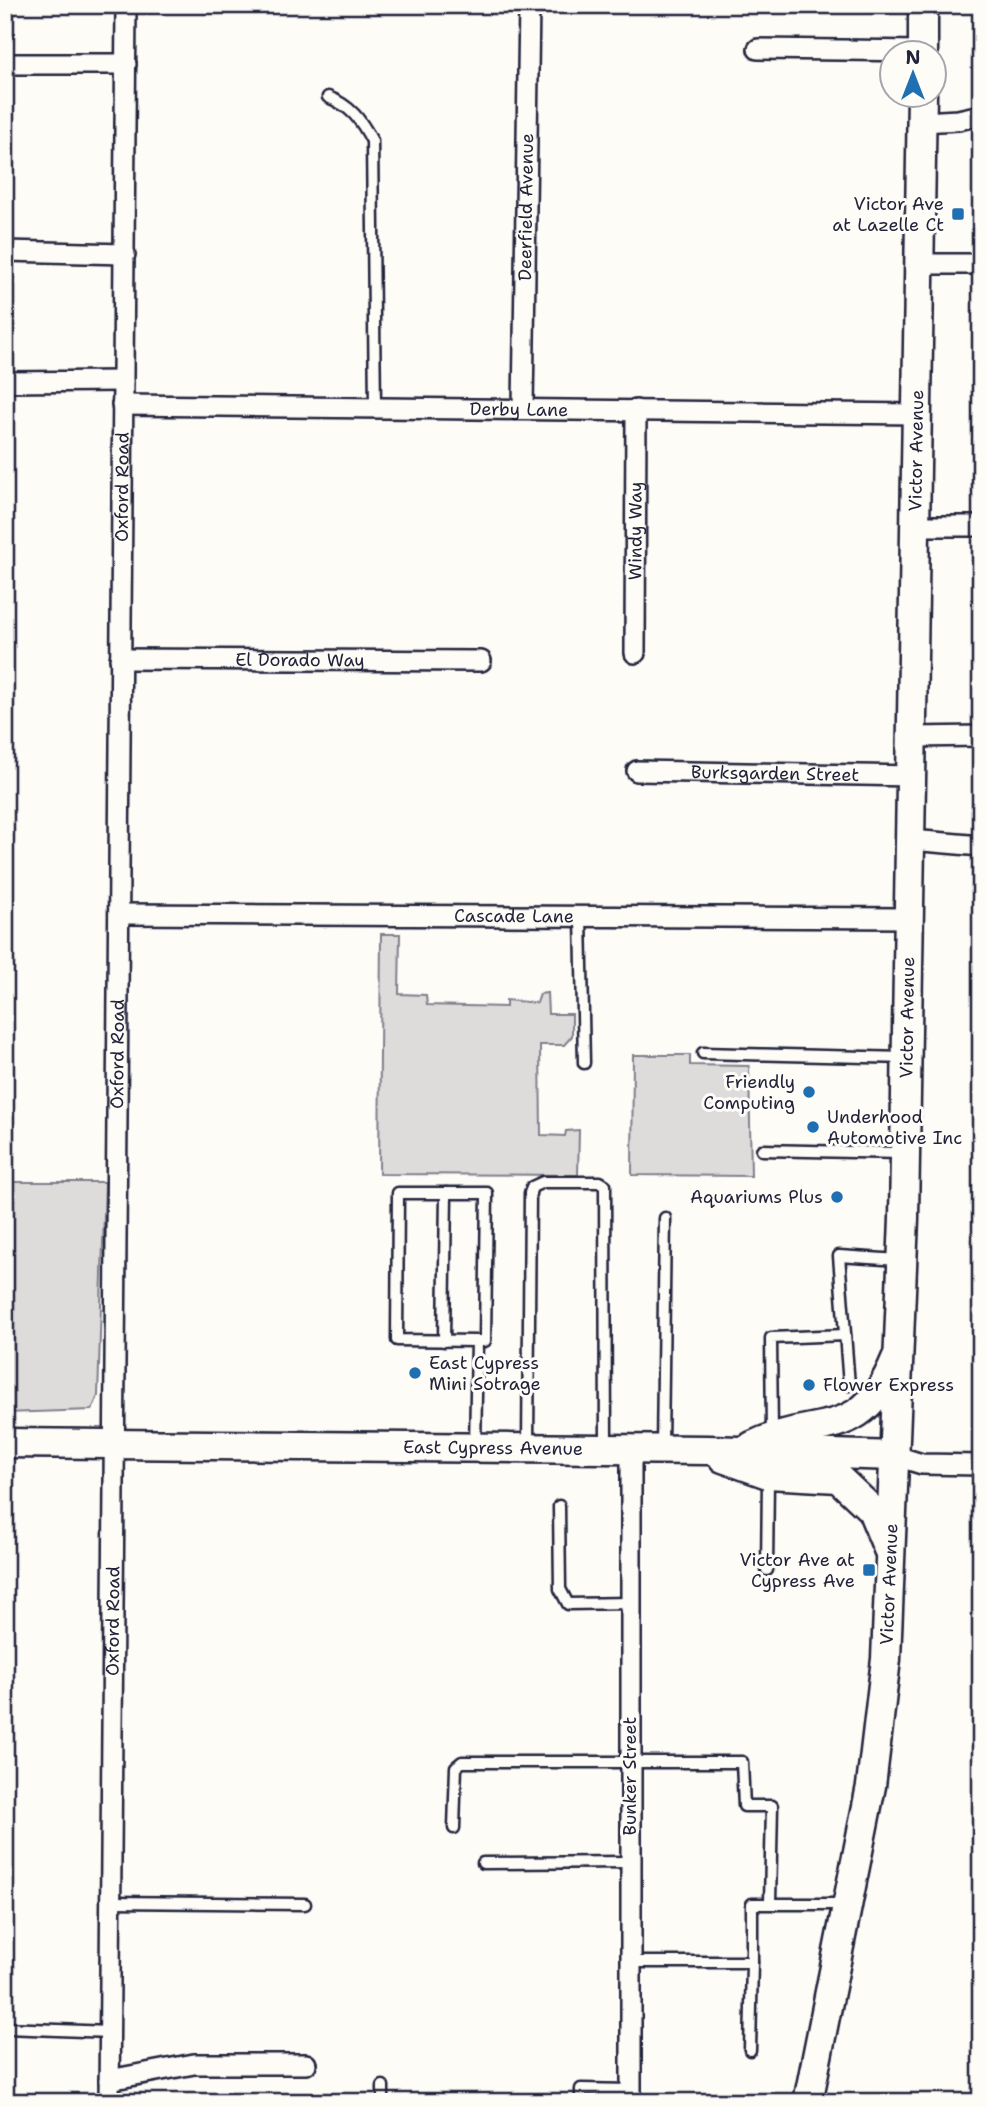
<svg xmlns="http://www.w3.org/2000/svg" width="986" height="2107" font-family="'Shantell Sans',sans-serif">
	<rect width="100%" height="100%" fill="#fdfcf7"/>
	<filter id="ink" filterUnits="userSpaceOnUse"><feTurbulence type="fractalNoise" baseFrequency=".0143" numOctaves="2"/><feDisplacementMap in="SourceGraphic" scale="14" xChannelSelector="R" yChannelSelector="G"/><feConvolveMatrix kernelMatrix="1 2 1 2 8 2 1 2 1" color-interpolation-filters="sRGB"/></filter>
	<g filter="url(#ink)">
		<!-- green -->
		<g fill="#dddcdb" stroke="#807f8b" stroke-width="2">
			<polygon points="381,934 400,934 399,994 426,995 427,1005 506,1007 506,1000 537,1003 540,994 547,993 548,1014 572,1014 572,1036 564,1045 540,1045 541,1135 565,1136 566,1131 579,1130 578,1175 379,1174"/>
			<polygon points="633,1055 690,1055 690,1065 749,1066 751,1176 632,1175"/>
			<polygon points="5,1182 105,1182 98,1396 92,1410 5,1413"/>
		</g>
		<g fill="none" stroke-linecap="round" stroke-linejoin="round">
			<!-- service casing -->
			<g stroke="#22223b" stroke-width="15">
				<g id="service">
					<path d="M328,97c23,9 33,23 44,44l3,266"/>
					<polyline points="581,916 584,1063"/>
					<polyline points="703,1053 906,1058"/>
					<polyline points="762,1150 901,1153"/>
					<polyline points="444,1341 446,1193"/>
					<polyline points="849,1385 839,1256 899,1260"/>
					<polyline points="772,1435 771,1338 845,1335"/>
					<polyline points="528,1446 530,1193 532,1187 543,1182 600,1182 605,1185 606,1445"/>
					<polyline points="475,1447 477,1341 397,1340 398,1193 487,1193 485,1341 477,1341"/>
					<polyline points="662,1449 665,1218"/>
					<polyline points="559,1506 560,1589 568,1604 630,1603"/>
					<polyline points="767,1570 768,1478"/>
					<polyline points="454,1828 456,1767 462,1762 742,1762 744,1806 772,1806 770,1903"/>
					<polyline points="483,1863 630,1862"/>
					<polyline points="111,1902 305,1904"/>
					<polyline points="632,1962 752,1962 750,2050"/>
					<polyline points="752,1962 752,1904 844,1904"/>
					<polyline points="5,2028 110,2032"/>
					<polyline points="383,2102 383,2086"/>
					<polyline points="581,2102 581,2089 631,2090"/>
				</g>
			</g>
			<!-- minor casing -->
			<g stroke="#22223b" stroke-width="24">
				<g id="minor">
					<polyline points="758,49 923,51"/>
					<polyline points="5,64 126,64"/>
					<polyline points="922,122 958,120 981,115"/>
					<polyline points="5,251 125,254"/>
					<polyline points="920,264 981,264"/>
					<polyline points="5,382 123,381"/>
					<path id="s1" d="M122,405l796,9"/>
					<path id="s2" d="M523,408l6,-403"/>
					<polyline points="917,526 981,526"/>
					<path id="s3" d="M635,653l1,-243"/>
					<path id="s4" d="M120,659l361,2"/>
					<polyline points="913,737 981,736"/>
					<path id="s5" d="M637,771l276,5"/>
					<polyline points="911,840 981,846"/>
					<path id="s6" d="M120,914l789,4"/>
					<polyline points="896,1456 922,1464 981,1465"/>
					<polyline points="109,2080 194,2064 306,2064"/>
					<path id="s7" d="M109,2102l17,-2097"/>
					<polyline points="631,2102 631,1449"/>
				</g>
			</g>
			<!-- secondary casing -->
			<g stroke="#22223b" stroke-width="33">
				<g id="secondary">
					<polyline points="923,52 923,5"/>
					<path id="s8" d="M5,1443l703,7 188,6"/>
					<path d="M752,1446c65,-32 109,-1 144,-87"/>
					<polyline points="723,1458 768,1474 838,1478 872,1510 888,1549"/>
					<path id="s9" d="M808,2102l63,-316 15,-127 18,-441 18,-1124"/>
				</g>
			</g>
			<!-- service -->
			<use href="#service" stroke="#fdfcf7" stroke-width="10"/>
			<!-- minor -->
			<use href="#minor" stroke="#fdfcf7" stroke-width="19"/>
			<!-- secondary -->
			<use href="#secondary" stroke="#fdfcf7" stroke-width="28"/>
		</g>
	</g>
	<!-- markers -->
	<g fill="#1f6fb2" stroke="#fdfcf7" stroke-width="2.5">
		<rect x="951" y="207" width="14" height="14" rx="3.5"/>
		<circle cx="809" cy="1092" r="7"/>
		<circle cx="813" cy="1127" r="7"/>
		<circle cx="837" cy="1197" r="7"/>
		<circle cx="415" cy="1373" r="7"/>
		<circle cx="809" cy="1385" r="7"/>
		<rect x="862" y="1563" width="14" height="14" rx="3.5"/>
	</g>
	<g text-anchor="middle" stroke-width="6" stroke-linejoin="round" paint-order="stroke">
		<!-- poi labels -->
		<g font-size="18" fill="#22223b" stroke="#fdfcf7" text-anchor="end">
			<text x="944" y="210">Victor Ave<tspan x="944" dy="21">at Lazelle Ct</tspan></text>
			<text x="795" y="1088">Friendly<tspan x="795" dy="21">Computing</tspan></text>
			<text x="827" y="1123" text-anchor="start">Underhood<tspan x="827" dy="21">Automotive Inc</tspan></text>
			<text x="823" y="1203">Aquariums Plus</text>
			<text x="429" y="1369" text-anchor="start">East Cypress<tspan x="429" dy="21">Mini Sotrage</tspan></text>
			<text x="823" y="1391" text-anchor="start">Flower Express</text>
			<text x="855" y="1566">Victor Ave at<tspan x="855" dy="21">Cypress Ave</tspan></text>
		</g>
		<!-- street labels -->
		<g font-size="18" fill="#22223b" stroke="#fdfcf7">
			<text dy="6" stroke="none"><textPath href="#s2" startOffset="201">Deerfield Avenue</textPath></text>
			<text dy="6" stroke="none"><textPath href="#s1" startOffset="397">Derby Lane</textPath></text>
			<text dy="6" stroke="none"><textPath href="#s9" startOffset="1659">Victor Avenue</textPath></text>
			<text dy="6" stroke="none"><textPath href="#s7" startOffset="1615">Oxford Road</textPath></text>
			<text dy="6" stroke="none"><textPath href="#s3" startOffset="122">Windy Way</textPath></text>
			<text dy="6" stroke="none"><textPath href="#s4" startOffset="180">El Dorado Way</textPath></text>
			<text dy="6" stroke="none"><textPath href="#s5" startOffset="138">Burksgarden Street</textPath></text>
			<text dy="6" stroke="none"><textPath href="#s6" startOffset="394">Cascade Lane</textPath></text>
			<text dy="6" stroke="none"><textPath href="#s9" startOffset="1092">Victor Avenue</textPath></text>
			<text dy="6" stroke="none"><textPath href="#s7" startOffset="1048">Oxford Road</textPath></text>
			<text dy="6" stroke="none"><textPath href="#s8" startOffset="488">East Cypress Avenue</textPath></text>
			<text dy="6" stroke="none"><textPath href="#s9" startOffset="525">Victor Avenue</textPath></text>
			<text dy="6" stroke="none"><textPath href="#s7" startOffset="481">Oxford Road</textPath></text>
			<text transform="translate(630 1776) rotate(-90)" y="6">Bunker Street</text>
		</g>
	</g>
	<!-- margin -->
	<rect width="986" height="2107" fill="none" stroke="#fdfcf7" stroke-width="28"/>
	<rect x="14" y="14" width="958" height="2079" fill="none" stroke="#22223b" stroke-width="2.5" filter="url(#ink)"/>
	<!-- north arrow -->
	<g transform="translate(913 74)"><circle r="33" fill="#fdfcf7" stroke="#a5a5ac" stroke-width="2"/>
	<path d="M0-5L12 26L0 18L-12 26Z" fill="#1f6fb2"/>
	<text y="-10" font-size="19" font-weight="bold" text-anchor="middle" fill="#22223b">N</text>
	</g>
</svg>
